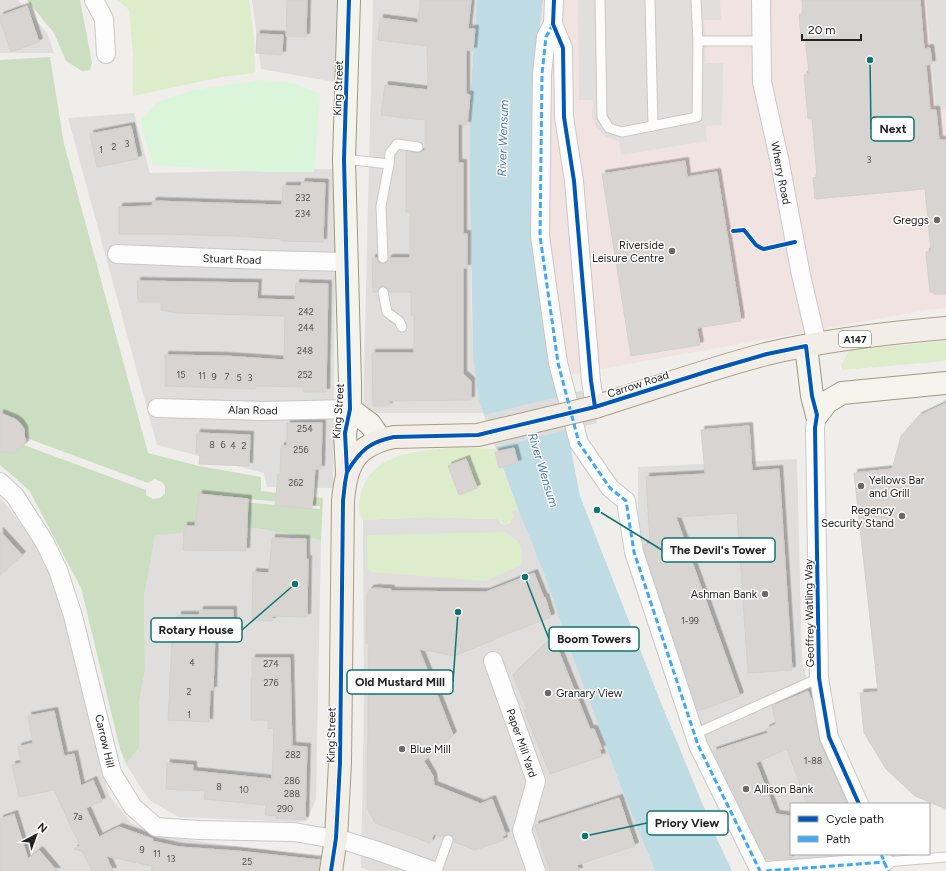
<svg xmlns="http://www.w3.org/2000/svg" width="946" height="871" font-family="Figtree,sans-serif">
	<defs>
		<filter id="shadow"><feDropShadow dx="3.5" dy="-3.5" stdDeviation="0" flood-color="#0004"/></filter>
	</defs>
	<rect width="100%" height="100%" fill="#f0eeeb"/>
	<!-- residential -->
	<g fill="#dfdedc">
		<polygon points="0,0 18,0 47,33 54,53 0,53"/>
		<polygon points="252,0 338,0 340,83 261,69"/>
		<polygon points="373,0 477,0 470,101 471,298 473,357 479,401 484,413 363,413"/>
		<polygon points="134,113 150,173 336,169 333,488 267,487 264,473 157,445 68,118"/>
		<polygon points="797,459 802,664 847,794 851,804 791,804 791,854 875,854 762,871 702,739 638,549 638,467"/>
		<polygon points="0,498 8,507 38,547 57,592 109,795 131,823 159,836 318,857 313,871 0,871"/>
		<polygon points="518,509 544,574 571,652 622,790 655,871 371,871 361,868 364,696 363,520 426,517 498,519 501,523 505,525 511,522 511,511"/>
		<polygon points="255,528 321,540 316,799 307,821 297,822 178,817 149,800 126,764 139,748 139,703 145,671 144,597 155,534"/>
	</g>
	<!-- commercial -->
	<polygon fill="#f1e3e1" points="543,0 946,0 946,308 926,310 557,377 540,236 540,25"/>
	<!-- grass -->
	<g fill="#ddeccb">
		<polygon points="118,0 249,0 254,38 255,73 222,77 133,96 133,55 129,10"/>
		<polygon points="946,341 946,361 842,370 841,365 850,350"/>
		<path d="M458,447l38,2 22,60 -6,2 2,7 -7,6 -2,1 -7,-6 -72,-2 -63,3c-6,-10 -5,-16 -2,-26 10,-43 62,-43 97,-47z"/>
		<path d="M505,532c16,10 19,14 16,33l-36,16 -114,-9 -4,-3v-34z"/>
	</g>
	<!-- forest -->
	<g fill="#cbdec1" fill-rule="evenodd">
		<polygon points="27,0 80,0 92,63 90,70 82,71 66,61 54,33"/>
		<path d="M50,57l14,87 84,309 51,13 62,11v14l62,7 -2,42 -66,-12 -100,7 -11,62 1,74 -6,32v45l-13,16 -6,-15 -39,-161 -52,-98 -29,-25v-14l8,2h5l8,-9 125,46v5l7,4 7,-1 5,-5v-7l-3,-4 -7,-3 -7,4 -124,-46c-5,-10 -8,-22 -21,-21l-3,-3v-353zM199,494l121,12v3l-121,-11z"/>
	</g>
	<!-- park -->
	<polygon fill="#daf5da" points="261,80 293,83 320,94 314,172 266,172 153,165 140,121 157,102 193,90"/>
	<!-- parking -->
	<g fill="#e0dfde">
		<polygon points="578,0 720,0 721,20 704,20 706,63 723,63 722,125 706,126 707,141 621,155 619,141 607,137 596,127 592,115 593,100 579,100"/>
		<polygon points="926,0 946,0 946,109 936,110"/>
	</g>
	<!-- water -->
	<polygon fill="#bfdbe3" points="477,0 543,0 540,25 541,120 557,377 580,496 661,703 716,837 732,871 655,871 622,790 571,652 544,574 518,509 479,401 473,357 470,196 470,101"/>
	<!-- pier -->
	<polygon fill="#dedddd" points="588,389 597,423 495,447 484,415"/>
	<!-- building -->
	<g fill="#d7d4d2" stroke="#d3d0cc" filter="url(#shadow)">
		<polygon points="287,0 307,0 306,37 286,36"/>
		<polygon points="420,0 471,0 468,29 475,29 473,51 466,50 466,94 470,95 467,125 458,124 458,163 463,163 463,234 467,234 467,268 463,268 463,374 471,381 471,400 389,401 389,406 373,406 372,353 414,353 414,315 411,315 411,292 389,292 387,288 382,286 379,288 377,292 373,292 372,258 377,258 378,262 383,264 386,263 389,258 410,258 410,212 406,212 406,151 418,153 425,150 425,120 381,115 385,85 428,90 427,46 378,40 380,18 418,23"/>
		<polygon points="802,0 920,0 924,49 930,48 932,64 926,65 930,110 936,110 939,140 946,140 946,294 934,294 934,292 930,292 926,252 931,251 925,189 815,199 813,178 817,177 812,119 808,119 804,75 809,74 805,37 801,38 799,14 803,14"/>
		<polygon points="27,6 39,42 11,52 0,20 0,16"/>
		<polygon points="257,34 283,35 282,55 256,53"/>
		<polygon points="131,126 138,159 97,167 90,134"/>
		<polygon points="685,161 687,177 717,172 741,321 697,328 700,345 631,356 602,174"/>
		<polygon points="302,182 325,183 323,242 281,241 281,239 234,236 159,234 119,234 119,207 152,206 153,201 282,205 283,186 301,186"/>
		<polygon points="137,281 258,283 257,299 295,300 296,283 328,284 326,392 303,392 303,387 255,386 255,389 165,386 165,355 225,356 284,360 285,316 176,313 161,310 161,302 138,302"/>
		<polygon points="946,403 946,809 915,796 886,769 864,733 860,693 878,692 875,665 879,664 875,664 854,473 892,469 901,436 919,416"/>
		<polygon points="0,413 15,419 20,423 24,429 25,444 13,453 0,452"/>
		<polygon points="287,423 322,423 321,469 315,469 312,509 275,505 278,474 280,474 281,446 287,446"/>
		<polygon points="749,426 752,471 779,469 792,670 748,673 737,513 676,517 740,696 698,711 644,550 644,545 650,543 646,477 705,474 701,430"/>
		<polygon points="197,433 250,435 249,466 199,464 200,453 196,453"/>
		<polygon points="514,448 518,463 499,468 495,452"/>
		<polygon points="466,459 477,488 459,495 448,466"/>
		<polygon points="199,494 248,499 246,551 183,550 184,526 195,526"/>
		<polygon points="0,531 22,555 0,575"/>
		<polygon points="272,538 306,539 306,559 308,559 307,617 272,616 272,621 252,620 253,572 269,573"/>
		<polygon points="534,573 544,598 545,597 551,617 494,639 494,640 454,656 419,649 453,735 424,761 433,776 434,785 479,803 480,804 492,799 506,835 502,836 504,840 475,850 454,842 453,836 450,834 447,834 443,837 434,834 430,843 375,823 367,807 369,643 366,643 367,594 370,589 375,588 391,589 391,591 486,592"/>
		<polygon points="200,610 233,610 233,635 215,635 213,690 210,690 209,722 168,720 173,621 178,621 178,615 199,615"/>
		<polygon points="553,637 590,729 594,729 602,749 599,749 602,756 550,774 524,710 527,709 513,675"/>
		<polygon points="252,658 290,658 292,746 307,747 305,820 276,818 277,816 265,815 266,805 204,799 205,791 166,789 167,763 193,765 193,771 272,779 274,728 268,729 268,720 251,720 251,679 252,679"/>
		<polygon points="808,691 813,703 819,741 848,804 807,804 787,749 756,763 776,814 791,816 791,859 766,859 713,751 768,733 766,729 776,724 772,706"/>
		<polygon points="54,711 64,756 74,754 81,786 93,780 102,801 86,808 99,837 119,827 153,839 152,841 179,847 237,851 320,860 319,871 152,871 152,866 106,856 113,871 92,871 82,851 74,849 80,846 54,790 19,797 12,765 21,763 18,747 33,743 28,716"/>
		<polygon points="619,798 635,846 577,865 579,871 550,871 535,825"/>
		<polygon points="14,814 28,859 39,850 57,871 0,871 0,819"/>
	</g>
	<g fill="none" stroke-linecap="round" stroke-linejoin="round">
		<!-- lane casing -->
		<g stroke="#c9c8c7" stroke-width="11">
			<g id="lane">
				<polyline points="600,0 602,117 609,128 622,132 697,117 698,41 761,41"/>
				<polyline points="650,0 653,126"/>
				<polyline points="696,0 698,41"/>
				<polyline points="344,159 389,164 381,206 383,258"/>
				<polyline points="389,164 390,153 397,144 418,147"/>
				<polyline points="383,292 387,312 399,321 402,327"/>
				<polyline points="694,733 699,732 819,678"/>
				<polyline points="885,862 946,857"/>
				<polyline points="437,871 448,840"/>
			</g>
		</g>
		<!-- street casing -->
		<g stroke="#c9c8c7" stroke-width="20">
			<g id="street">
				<polyline points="94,0 104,19 106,54"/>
				<polyline points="554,0 553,24 563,48 564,117 574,181 591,381 595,407"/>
				<polyline points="761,0 762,82 780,163 801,275 817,344"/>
				<polyline points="553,24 546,37 542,74 540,236 558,363 579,443 610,488 626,501 634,552 698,745 760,871"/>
				<polyline points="117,254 264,260 346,262"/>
				<polyline points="157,408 261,411 350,409"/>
				<polyline points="817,415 815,428 819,678 829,737 859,804"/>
				<polyline points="0,482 15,496 45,543 58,570 73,616 112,773 133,807 156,827 199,830 294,832 346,841 381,852 433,871"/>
				<polyline points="493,661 536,781 522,831 536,871"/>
				<polyline points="766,871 885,862"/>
			</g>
		</g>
		<!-- secondary casing -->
		<g stroke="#999a82" stroke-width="24">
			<g id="secondary">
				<polyline points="806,346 812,396 817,415"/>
				<polyline points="350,409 370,424 381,440"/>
				<polyline points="817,415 827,402 842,393 946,383"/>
				<polyline points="347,472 345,433 350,409 350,383 344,159 349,0"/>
			</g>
		</g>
		<!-- primary casing -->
		<g stroke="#a79c86" stroke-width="24">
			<g id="primary">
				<path d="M595,407c57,-18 114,-38 171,-53 59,-14 120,-21 180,-26"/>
				<path d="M331,871l5,-33 4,-75 3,-262c3,-37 12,-56 51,-64l84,-2 12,-3"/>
			</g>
		</g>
		<!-- lane -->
		<use href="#lane" stroke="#fdfcfc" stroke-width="9"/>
		<!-- street -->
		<use href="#street" stroke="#fdfcfc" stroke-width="18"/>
		<!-- secondary -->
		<use href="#secondary" stroke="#f4f4ed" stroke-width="22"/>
		<!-- primary -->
		<use href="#primary" stroke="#f3ede7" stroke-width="22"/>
		<!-- primary-bridge casing -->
		<g stroke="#a79c86" stroke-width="24" stroke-linecap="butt">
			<polyline id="primary-bridge" points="490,432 595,407"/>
		</g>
		<!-- primary-bridge -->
		<use href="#primary-bridge" stroke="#f3ede7" stroke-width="22"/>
		<!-- quiet -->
		<g stroke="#3fa9f5" stroke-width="3" stroke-dasharray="6 3" stroke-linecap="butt">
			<polyline points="553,24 546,37 542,74 540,236 558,363 579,443 610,488 626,501 634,552 698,745 760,871"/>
			<polyline points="881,854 888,871"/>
			<polyline points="766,871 885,862"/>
		</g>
		<!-- cycleway casing -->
		<g stroke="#fff" stroke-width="6">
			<g id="cycleway">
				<polyline points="554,0 553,24 563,48 564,117 574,181 591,381 595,407"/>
				<polyline points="733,231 744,230 756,245 761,248 764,249 795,242"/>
				<path d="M347,472c13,-21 22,-30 47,-35l84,-2 12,-3 105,-25 117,-37 55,-16 39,-8 6,50 5,19 -2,13 4,250 10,59 30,67"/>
				<polyline points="331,871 336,838 340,763 343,501 345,483 347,472 345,433 350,409 344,159 349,0"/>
			</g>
		</g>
		<!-- cycleway -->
		<use href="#cycleway" stroke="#0057b8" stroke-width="4"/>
	</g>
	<!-- markers -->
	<g fill="#6a6968" stroke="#fff" stroke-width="1.5">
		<circle cx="937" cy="220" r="4"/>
		<circle cx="672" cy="251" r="4"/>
		<circle cx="861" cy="486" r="4"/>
		<circle cx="902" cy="516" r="4"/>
		<circle cx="765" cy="594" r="4"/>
		<circle cx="548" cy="693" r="4"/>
		<circle cx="402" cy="749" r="4"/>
		<circle cx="746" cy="789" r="4"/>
	</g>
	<g text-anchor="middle" stroke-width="3" stroke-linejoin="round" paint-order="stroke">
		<!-- number labels -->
		<g font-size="9" fill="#4f4e4e">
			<text x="127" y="147">3</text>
			<text x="114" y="150">2</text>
			<text x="101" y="153">1</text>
			<text x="869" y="163">3</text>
			<text x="303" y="201">232</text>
			<text x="303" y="217">234</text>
			<text x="306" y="315">242</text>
			<text x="306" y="331">244</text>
			<text x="305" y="354">248</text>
			<text x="181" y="378">15</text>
			<text x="305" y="378">252</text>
			<text x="202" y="379">11</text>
			<text x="214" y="380">9</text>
			<text x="227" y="380">7</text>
			<text x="239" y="381">5</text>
			<text x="250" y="381">3</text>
			<text x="305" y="432">254</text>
			<text x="212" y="448">8</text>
			<text x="223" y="448">6</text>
			<text x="233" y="449">4</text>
			<text x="244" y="449">2</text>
			<text x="301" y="453">256</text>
			<text x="296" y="486">262</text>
			<text x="690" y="624">1-99</text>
			<text x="192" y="666">4</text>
			<text x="271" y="667">274</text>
			<text x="271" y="686">276</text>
			<text x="189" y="695">2</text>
			<text x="189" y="718">1</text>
			<text x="293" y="758">282</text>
			<text x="813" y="764">1-88</text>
			<text x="292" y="784">286</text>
			<text x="219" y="790">8</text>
			<text x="244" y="793">10</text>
			<text x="292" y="797">288</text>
			<text x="285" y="812">290</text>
			<text x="78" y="820">7a</text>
			<text x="142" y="853">9</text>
			<text x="157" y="857">11</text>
			<text x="171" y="862">13</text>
			<text x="247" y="865">25</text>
		</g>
		<!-- shield labels -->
		<rect fill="#fff" stroke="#646464" stroke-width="1" x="839" y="331" width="32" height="16" rx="3"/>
		<g font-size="10" font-weight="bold" fill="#222">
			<text x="855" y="343">A147</text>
		</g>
		<!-- street labels -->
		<g font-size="11" fill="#222" stroke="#fff">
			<text transform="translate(338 88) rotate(-88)" y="4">King Street</text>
			<text transform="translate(781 173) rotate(79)" y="4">Wherry Road</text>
			<text transform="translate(232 259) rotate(2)" y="4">Stuart Road</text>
			<text transform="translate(638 384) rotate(-18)" y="4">Carrow Road</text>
			<text transform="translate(253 410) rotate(1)" y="4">Alan Road</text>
			<text transform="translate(338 411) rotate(-86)" y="4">King Street</text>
			<text transform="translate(809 613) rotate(-91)" y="4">Geoffrey Watling Way</text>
			<text transform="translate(331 735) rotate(-89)" y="4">King Street</text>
			<text transform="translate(105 741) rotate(77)" y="4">Carrow Hill</text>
			<text transform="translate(522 743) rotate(71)" y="4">Paper Mill Yard</text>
		</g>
		<!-- poi labels -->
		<g font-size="11" fill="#222" stroke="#fff" text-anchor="end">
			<text x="929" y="224">Greggs</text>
			<text x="664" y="249">Riverside<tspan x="664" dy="13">Leisure Centre</tspan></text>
			<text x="869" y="484" text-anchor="start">Yellows Bar<tspan x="869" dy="13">and Grill</tspan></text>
			<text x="894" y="514">Regency<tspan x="894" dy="13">Security Stand</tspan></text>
			<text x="757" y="598">Ashman Bank</text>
			<text x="556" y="697" text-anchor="start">Granary View</text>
			<text x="410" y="753" text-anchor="start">Blue Mill</text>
			<text x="754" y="793" text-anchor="start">Allison Bank</text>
		</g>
		<!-- water labels -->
		<g font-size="12" font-style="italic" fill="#4a7aab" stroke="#fff">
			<text transform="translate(503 138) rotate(-88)" y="4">River Wensum</text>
			<text transform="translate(543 470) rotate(73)" y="4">River Wensum</text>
		</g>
	</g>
	<!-- callouts -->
	<path fill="none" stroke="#0f766e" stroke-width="1.5" d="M870 60L871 129M597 510L662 550M295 584L242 630M525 577L549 639M458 612L453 682M585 836L647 823"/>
	<g fill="#0f766e" stroke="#fff" stroke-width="1.5">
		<circle cx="870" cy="60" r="4"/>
		<circle cx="597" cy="510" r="4"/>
		<circle cx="295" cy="584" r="4"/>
		<circle cx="525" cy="577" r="4"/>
		<circle cx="458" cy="612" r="4"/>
		<circle cx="585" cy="836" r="4"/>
	</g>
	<g fill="#fff" stroke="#0f766e" stroke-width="1.5">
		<rect x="871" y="117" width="43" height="24" rx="4"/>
		<rect x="662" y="538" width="113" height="24" rx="4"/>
		<rect x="151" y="618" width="91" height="24" rx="4"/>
		<rect x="549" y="627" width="90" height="24" rx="4"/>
		<rect x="347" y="670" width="106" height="24" rx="4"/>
		<rect x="647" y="811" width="81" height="24" rx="4"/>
	</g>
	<g font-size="12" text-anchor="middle" font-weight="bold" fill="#222">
		<text x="893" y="133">Next</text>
		<text x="718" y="554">The Devil's Tower</text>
		<text x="196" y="634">Rotary House</text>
		<text x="594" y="643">Boom Towers</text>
		<text x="400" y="686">Old Mustard Mill</text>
		<text x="687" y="827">Priory View</text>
	</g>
	<!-- legend -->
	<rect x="790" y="803" width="140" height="52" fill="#ffffff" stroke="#a7a7a7"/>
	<rect x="798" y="816" width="20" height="6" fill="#0057b8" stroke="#a7a7a7"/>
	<text x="826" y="823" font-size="12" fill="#222222">Cycle path</text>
	<rect x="798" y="836" width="20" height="6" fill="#3fa9f5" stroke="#a7a7a7"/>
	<text x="826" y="843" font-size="12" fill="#222222">Path</text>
	<!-- north arrow -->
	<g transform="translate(36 835) rotate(41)" stroke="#ffffff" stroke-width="3" paint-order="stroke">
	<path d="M0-3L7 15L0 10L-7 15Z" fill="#222222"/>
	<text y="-6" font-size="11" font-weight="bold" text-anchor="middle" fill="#222222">N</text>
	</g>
	<!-- scale -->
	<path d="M802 34v6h59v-6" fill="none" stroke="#222222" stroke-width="2"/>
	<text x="808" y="34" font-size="12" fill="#222222" stroke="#ffffff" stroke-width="3" paint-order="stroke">20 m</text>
</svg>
